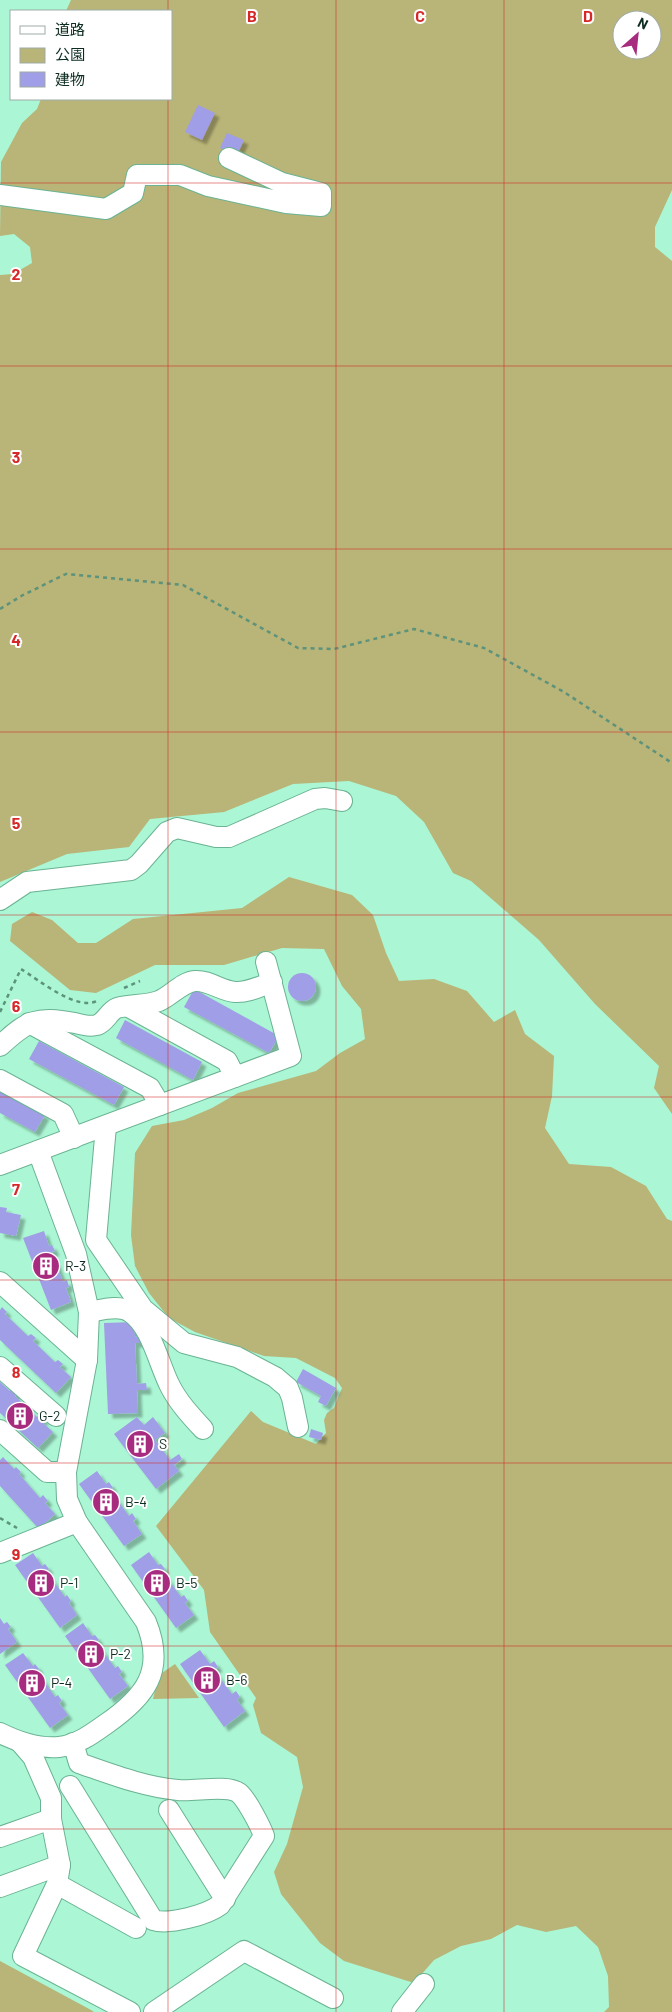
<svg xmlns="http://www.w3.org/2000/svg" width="672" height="2012" font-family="Barlow,'Noto Sans JP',sans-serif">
	<defs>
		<filter id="shadow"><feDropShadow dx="4.5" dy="4.5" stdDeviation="1" flood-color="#0004"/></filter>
	</defs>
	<rect width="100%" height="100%" fill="#abf6d4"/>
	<!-- green -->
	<g fill="#b9b477" fill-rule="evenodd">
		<path d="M71,0h601v190l-17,37v20l17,14v853l-18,-26 5,-22 -64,-62 -56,-64 -68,-59 -18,-8 -29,-51 -28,-26 -47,-15 -56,3 -69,28 -74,7 -21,28 -62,7 -67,28v-607l13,-1 19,-11 -2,-16 -16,-13 -14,2 1,-74 21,-39 15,-14 4,-10h130v-88h-105zM622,20h30v30h-30z"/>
		<polygon points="289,877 352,895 373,915 386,953 399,981 434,979 467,991 494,1022 515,1010 525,1034 554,1056 552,1096 545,1128 569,1164 611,1167 646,1186 667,1219 672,1221 672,2012 604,2012 609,2007 608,1976 598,1947 576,1926 546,1932 517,1925 491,1939 461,1946 434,1960 414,1983 344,1961 320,1943 281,1894 274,1872 287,1844 303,1787 297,1757 261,1733 253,1705 256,1698 210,1632 204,1590 156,1526 251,1411 263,1422 316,1444 326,1433 324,1420 327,1413 334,1408 342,1388 335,1378 296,1358 264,1356 195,1332 169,1318 149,1293 135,1266 131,1235 135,1153 152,1126 184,1120 212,1108 238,1093 316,1071 340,1053 365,1039 361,1009 342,986 324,949 282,948 224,965 155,965 96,993 70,990 10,941 12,924 32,912 52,920 78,943 96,943 133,919 242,908"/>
		<polygon points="175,1664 199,1698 153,1699 159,1675"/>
		<polygon points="0,1961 91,2010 94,2012 0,2012"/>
	</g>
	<!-- building -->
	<g fill="#a09ee6" filter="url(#shadow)">
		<polygon points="198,105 215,113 202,140 185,132"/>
		<polygon points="227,133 244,140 237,155 220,148"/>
		<circle cx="302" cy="987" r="14"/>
		<polygon points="194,989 279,1036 269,1053 184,1007"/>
		<polygon points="125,1020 202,1062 193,1080 116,1038"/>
		<polygon points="39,1041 124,1087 114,1105 29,1059"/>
		<polygon points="0,1090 45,1115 35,1132 0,1113"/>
		<polygon points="0,1207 7,1208 6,1212 21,1215 16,1236 0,1233"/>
		<polygon points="44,1231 49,1246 52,1245 55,1251 52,1252 63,1282 67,1280 69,1287 66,1288 71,1302 51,1310 23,1238"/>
		<polygon points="2,1307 7,1312 5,1314 28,1336 31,1334 36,1338 33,1341 55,1362 58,1360 63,1364 60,1367 71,1377 56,1393 0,1340 0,1310"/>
		<polygon points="134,1322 135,1337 144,1336 144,1343 135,1343 137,1384 146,1383 147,1390 137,1390 138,1413 108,1414 104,1323"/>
		<polygon points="303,1369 336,1388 326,1406 318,1402 321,1396 296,1382"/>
		<polygon points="0,1382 10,1391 12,1389 17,1393 15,1396 37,1417 39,1415 44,1419 42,1422 53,1432 38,1448 0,1413"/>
		<polygon points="137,1417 144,1425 153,1417 165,1433 155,1440 170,1460 179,1454 182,1459 174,1465 179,1471 156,1489 114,1434"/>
		<polygon points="311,1429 323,1433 321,1440 309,1437"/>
		<polygon points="3,1457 14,1469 16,1467 21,1472 19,1474 40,1498 43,1495 48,1501 45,1503 55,1514 39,1529 0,1486 0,1460"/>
		<polygon points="97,1471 106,1484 109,1482 113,1488 110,1490 129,1516 132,1513 136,1519 133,1521 142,1534 124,1546 79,1484"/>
		<polygon points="149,1552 158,1565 161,1564 165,1569 162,1571 181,1597 184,1595 188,1601 185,1603 194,1615 176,1628 131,1565"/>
		<polygon points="33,1553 42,1566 45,1564 49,1569 46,1571 65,1597 67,1595 71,1601 69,1603 77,1615 60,1628 15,1565"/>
		<polygon points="0,1618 4,1624 7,1622 11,1627 8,1629 17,1642 0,1654"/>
		<polygon points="83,1623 92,1636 95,1635 99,1640 96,1642 115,1668 118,1666 122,1672 119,1674 128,1686 110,1699 65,1636"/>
		<polygon points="200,1650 210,1664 214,1661 218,1667 214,1670 232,1694 236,1691 240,1697 237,1700 245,1711 224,1727 180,1664"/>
		<polygon points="23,1653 33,1666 35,1664 39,1669 37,1671 55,1697 58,1695 62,1701 59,1703 68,1715 50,1728 5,1665"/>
	</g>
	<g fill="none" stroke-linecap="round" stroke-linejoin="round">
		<!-- minor casing -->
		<g stroke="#6ab393" stroke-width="22">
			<g id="minor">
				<polyline points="0,195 106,209 133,193 137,175 180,175 208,186 286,203 321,206 321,193 282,183 229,158"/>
				<polyline points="0,900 27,882 131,870 139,864 167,832 177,828 216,837 229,837 315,799 325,798 342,801"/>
				<polyline points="129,1007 227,1061 235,1077"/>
				<polyline points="29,1023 150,1088 160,1105"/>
				<path d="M0,1046c28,-26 36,-30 75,-23 7,2 15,4 22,2 9,-3 12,-14 20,-17 14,-4 28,-2 42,-7 12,-5 23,-19 36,-20 14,-1 26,10 40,11 12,1 26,-6 37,-10"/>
				<polyline points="0,1080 63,1114 74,1138"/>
				<polyline points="106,1126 96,1240 143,1309 184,1343 237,1357 275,1377 288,1388 292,1398 298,1427"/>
				<polyline points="0,1165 291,1056 266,962"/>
				<polyline points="0,1282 87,1360"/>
				<path d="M89,1312c12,-2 30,-8 41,0 21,13 29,53 40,74 8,16 21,30 33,43"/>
				<polyline points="0,1367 56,1416"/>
				<polyline points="0,1430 47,1472 66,1472"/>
				<polyline points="0,1553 77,1522"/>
				<path d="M0,1733c18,9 38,16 59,14 18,-2 33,-13 47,-23 39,-27 60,-53 40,-102l-69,-100 -10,-23 -1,-27 21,-112 2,-48 -13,-58 -38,-103"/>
				<path d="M70,1786l83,134c16,5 54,-5 67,-15l44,-69c-3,-9 -17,-36 -25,-43 -12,-9 -45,-1 -61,-3 -34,-3 -67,-16 -99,-27l-6,-20"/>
				<polyline points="169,1810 225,1899"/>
				<polyline points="0,1837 51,1819"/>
				<polyline points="60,1865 57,1884 23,1956 130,2012"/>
				<polyline points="57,1884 136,1928"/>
				<polyline points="0,1887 60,1865 51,1819 51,1798 33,1757 20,1742"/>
				<polyline points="154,2012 244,1951 333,1998"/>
				<polyline points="402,2012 424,1984"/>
			</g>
		</g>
		<!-- path -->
		<g stroke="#5d927b" stroke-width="2.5" stroke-dasharray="4 4" stroke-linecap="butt">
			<polyline points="0,609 23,595 66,574 183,585 298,648 334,649 414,629 484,648 564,692 672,763"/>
			<polyline points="124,988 140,981"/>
			<path d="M0,1012l21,-43c18,11 55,42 76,32"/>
			<polyline points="0,1518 17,1528"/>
		</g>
		<!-- minor -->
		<use href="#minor" stroke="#fff" stroke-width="20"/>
	</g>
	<!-- grid -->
	<path fill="none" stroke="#d62828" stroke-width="1" stroke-opacity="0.55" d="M168,0v11M336,0v2012M504,0v2012M168,99v1913M0,183h672M0,366h672M0,549h672M0,732h672M0,915h672M0,1097h672M0,1280h672M0,1463h672M0,1646h672M0,1829h672"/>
	<!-- icons -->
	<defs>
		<g id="building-disc" transform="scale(1.4375)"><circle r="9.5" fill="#a72b7e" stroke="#fff"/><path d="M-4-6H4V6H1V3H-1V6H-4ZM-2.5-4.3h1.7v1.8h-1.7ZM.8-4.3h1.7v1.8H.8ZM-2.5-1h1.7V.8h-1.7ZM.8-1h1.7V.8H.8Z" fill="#fff"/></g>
	</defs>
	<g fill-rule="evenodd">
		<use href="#building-disc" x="46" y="1266"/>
		<use href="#building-disc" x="20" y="1416"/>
		<use href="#building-disc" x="140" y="1444"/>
		<use href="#building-disc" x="106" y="1502"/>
		<use href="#building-disc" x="41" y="1583"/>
		<use href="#building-disc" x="157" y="1583"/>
		<use href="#building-disc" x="91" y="1654"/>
		<use href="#building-disc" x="207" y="1680"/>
		<use href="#building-disc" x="32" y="1683"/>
	</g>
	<g text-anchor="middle" stroke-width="4" stroke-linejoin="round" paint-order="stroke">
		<!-- poi labels -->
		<g font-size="14" fill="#0c2c1f" stroke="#fff" text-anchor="start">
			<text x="65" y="1271">R-3</text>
			<text x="39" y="1421">G-2</text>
			<text x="159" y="1449">S</text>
			<text x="125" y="1507">B-4</text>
			<text x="60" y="1588">P-1</text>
			<text x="176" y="1588">B-5</text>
			<text x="110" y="1659">P-2</text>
			<text x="226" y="1685">B-6</text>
			<text x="51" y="1688">P-4</text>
		</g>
	</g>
	<g font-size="16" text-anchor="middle" font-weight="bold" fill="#d62828" stroke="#fff" stroke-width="4" stroke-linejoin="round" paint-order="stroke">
		<text x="252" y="22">B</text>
		<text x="420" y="22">C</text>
		<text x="588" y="22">D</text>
		<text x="16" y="280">2</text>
		<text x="16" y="463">3</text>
		<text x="16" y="646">4</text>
		<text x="16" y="829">5</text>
		<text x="16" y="1012">6</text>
		<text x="16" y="1195">7</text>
		<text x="16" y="1378">8</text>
		<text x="16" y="1560">9</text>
	</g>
	<!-- legend -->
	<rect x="10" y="10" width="162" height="90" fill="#ffffff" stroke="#9eaba5"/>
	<rect x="20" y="26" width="25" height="8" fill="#ffffff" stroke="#9eaba5"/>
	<text x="55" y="35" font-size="15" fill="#0c2c1f">道路</text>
	<rect x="20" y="48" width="25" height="15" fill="#b9b477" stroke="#9eaba5"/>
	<text x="55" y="60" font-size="15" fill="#0c2c1f">公園</text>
	<rect x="20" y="72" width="25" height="15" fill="#a09ee6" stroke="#9eaba5"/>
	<text x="55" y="85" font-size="15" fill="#0c2c1f">建物</text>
	<!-- north arrow -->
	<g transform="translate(637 35) rotate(27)"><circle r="24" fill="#ffffff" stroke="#9eaba5"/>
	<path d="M0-4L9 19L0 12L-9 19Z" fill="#a72b7e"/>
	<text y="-8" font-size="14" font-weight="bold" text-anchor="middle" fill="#0c2c1f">N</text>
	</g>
</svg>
